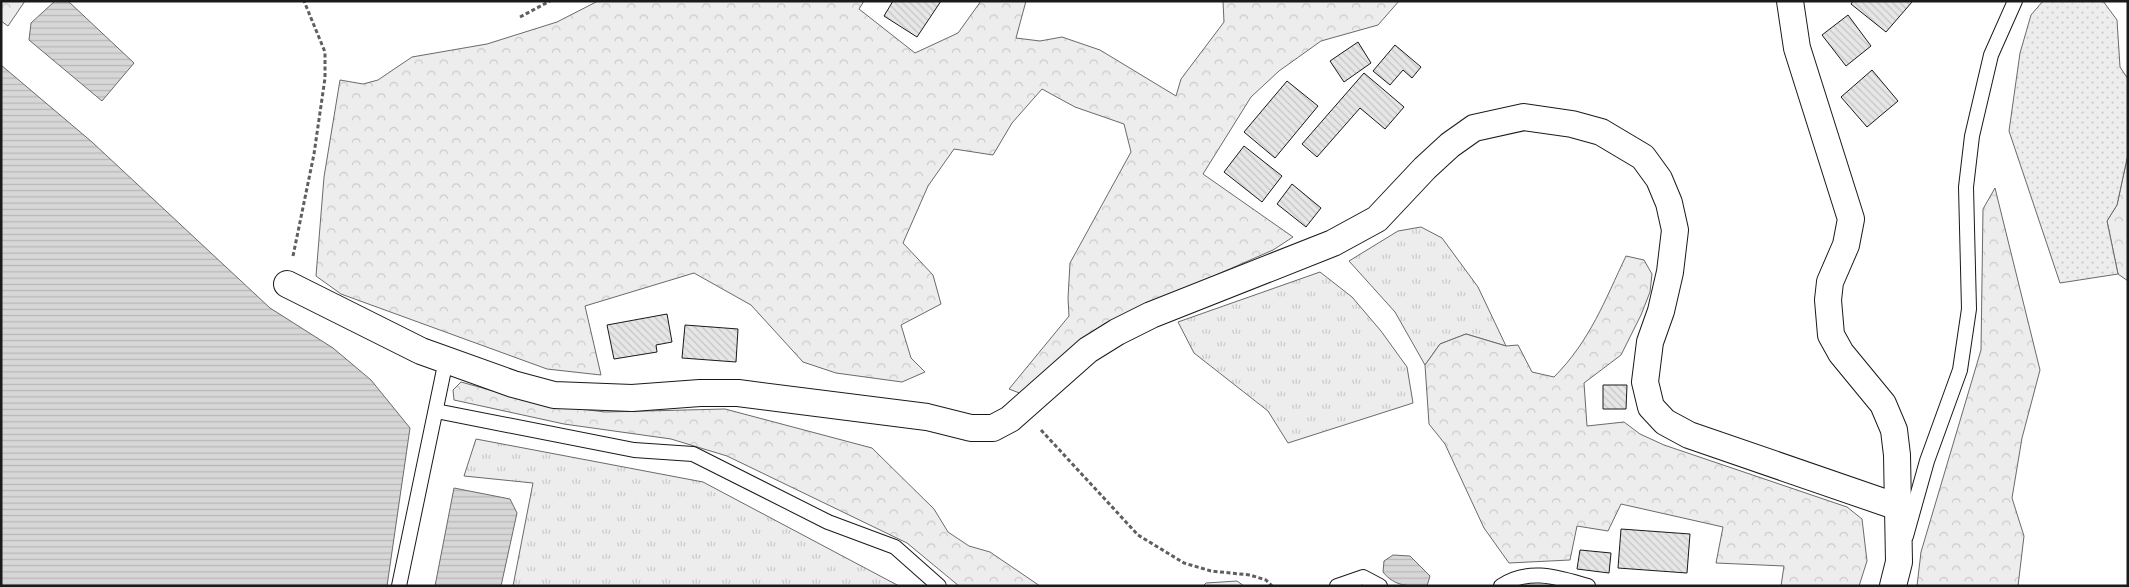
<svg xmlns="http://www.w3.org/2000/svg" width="2129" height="587" font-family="'Alegreya Sans',sans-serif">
	<defs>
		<pattern id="grass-tufts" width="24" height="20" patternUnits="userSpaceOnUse" patternTransform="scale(1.25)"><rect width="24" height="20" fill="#ededed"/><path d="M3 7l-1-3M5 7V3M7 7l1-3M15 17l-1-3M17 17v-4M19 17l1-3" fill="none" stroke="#cbcbcb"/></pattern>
		<pattern id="forest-crowns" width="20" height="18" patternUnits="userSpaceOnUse" patternTransform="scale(1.25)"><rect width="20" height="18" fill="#ededed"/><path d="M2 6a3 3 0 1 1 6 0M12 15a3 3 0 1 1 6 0" fill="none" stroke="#cbcbcb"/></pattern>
		<pattern id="park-dots" width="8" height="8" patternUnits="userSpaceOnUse" patternTransform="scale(1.25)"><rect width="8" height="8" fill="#ededed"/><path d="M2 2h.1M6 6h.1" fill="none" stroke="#cbcbcb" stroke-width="1.8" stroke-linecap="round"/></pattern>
		<pattern id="water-rules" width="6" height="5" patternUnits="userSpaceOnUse" patternTransform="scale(1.25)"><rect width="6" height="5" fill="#d7d7d7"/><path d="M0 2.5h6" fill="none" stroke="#b8b8b8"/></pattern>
		<pattern id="building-back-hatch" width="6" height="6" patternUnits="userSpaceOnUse" patternTransform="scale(1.25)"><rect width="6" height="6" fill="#e6e6e6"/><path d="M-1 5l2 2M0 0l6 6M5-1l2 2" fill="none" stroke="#c5c5c5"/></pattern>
	</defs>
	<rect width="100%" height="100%" fill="#fff"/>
	<!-- grass -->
	<g fill="url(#grass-tufts)" stroke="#6a6a6a">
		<polygon points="1421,227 1442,238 1478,287 1506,346 1466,334 1440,344 1425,365 1395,312 1349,261 1398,231"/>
		<polygon points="1320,272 1352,297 1381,331 1407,367 1413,403 1288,443 1268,411 1194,353 1178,322"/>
		<polygon points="476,439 703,482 899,586 513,586 533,483 464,476"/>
	</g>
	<!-- forest -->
	<g fill="url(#forest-crowns)" stroke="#6a6a6a">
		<polygon points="1,1 25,1 8,26 1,21"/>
		<polygon points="598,1 864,1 859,9 915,53 958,33 981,1 1026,1 1016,38 1040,41 1062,37 1100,50 1176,96 1181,79 1224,22 1223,1 1399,1 1378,25 1321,41 1279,71 1251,97 1203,174 1293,237 1273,250 1104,324 1022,394 1009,389 1069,316 1068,298 1070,263 1131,152 1124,124 1075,107 1042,89 1012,123 993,155 954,149 928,186 903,243 933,275 941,304 901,325 911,358 925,372 902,382 836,373 803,362 751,305 694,273 585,306 601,375 547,369 341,294 316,276 324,177 340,80 363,84 378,80 412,57 487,44 557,22"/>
		<polygon points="2128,154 2128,281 2118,274 2107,221 2117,205"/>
		<polygon points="1995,188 2040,370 2022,438 2012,498 2024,536 2018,586 1917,586 1921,552 1981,350 1983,209"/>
		<path d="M1626,256l18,4 8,14 -2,18 -9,23 -20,40 -37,28 3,43 37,-4 16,12 24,11 183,62 15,12 5,42 -8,25h-78l3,-20 -68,-3 7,-36 -102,-23 -13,27 -31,-5 -7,34 -61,3 -25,-35 -39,-84 -16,-20 -4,-59 15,-21 26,-10 40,12 12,-1 14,27 22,5c36,-36 51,-77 72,-121z"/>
		<polygon points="461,382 540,404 605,412 725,409 872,448 934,509 948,532 969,546 990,552 1040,586 959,586 907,543 727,456 671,439 564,424 454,400 453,390"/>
		<polygon points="1237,581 1244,586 1203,586 1206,583"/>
	</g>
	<!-- park -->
	<polygon fill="url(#park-dots)" stroke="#6a6a6a" points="2043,1 2103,1 2117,20 2120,67 2128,79 2128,154 2117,205 2107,221 2118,274 2060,283 2009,131 2020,53 2031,15"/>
	<!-- water -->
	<g fill="url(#water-rules)" stroke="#6a6a6a">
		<polygon points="55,1 68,1 134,63 102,101 29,40 31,23"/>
		<polygon points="1,65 92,142 270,308 333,348 371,380 410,428 387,586 1,586"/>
		<polygon points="454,488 510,499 517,513 501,586 435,586"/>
		<path d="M1393,555l17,1 20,20 -3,10c-19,0 -32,1 -44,-14l1,-11z"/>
	</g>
	<!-- building -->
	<g fill="url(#building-back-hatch)" stroke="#1a1a1a">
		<polygon points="893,1 941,1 917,37 884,16"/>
		<polygon points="1853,1 1912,1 1912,2 1886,32 1851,4"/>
		<polygon points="1848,15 1871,46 1846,66 1822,35"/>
		<polygon points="1358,42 1371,63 1344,82 1330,61"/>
		<polygon points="1395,45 1421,67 1412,78 1403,70 1390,85 1373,71"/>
		<polygon points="1872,70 1898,101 1867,127 1841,97"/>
		<polygon points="1364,73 1404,107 1385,129 1360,108 1317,157 1302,144"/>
		<polygon points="1287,81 1318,106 1275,158 1244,132"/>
		<polygon points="1244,146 1282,176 1262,202 1224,172"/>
		<polygon points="1292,184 1321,208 1306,227 1277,204"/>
		<polygon points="667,314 672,342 656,345 657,352 614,359 607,325"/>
		<polygon points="685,325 738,329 736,362 682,358"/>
		<polygon points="1603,385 1627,385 1626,409 1603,409"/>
		<polygon points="1621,529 1690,534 1687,573 1618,568"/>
		<polygon points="1580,550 1611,553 1609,573 1577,569"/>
	</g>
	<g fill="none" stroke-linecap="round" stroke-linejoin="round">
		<!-- lane casing -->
		<g stroke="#1a1a1a" stroke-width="16">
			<g id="lane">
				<polyline points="436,411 634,450 693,454 828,522 895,547 939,586"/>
				<polyline points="1906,536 1927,461 1960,370 1969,309 1966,187 1972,136 1991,55 2015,1"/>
				<polyline points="399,586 446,360"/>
				<polyline points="1337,586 1363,577 1380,586"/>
				<path d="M1501,586c28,-19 58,-8 87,0"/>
			</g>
		</g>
		<!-- street casing -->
		<g stroke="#1a1a1a" stroke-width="28">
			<g id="street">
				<polyline points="1790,1 1797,48 1851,219 1846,245 1830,282 1828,300 1831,335 1841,353 1883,404 1894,430 1897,455 1899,562 1893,586"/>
				<polyline points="287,284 421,351 513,384 554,395 632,398 700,393 738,393 927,417 971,428 993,428 1010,419 1088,350 1117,332 1151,315 1333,243 1377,219 1425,168 1450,145 1474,128 1524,117 1572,124 1601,132 1643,157 1659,179 1669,203 1675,230 1670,272 1661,311 1650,342 1645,382 1651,407 1665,422 1689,435 1898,507"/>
			</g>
		</g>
		<!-- path -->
		<g stroke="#5f5f5f" stroke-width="3" stroke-dasharray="4 2.5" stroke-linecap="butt">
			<polyline points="520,17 550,1"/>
			<polyline points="293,256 314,154 325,78 325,52 304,1"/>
			<polyline points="1041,430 1138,535 1184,563 1211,571 1250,575 1266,580 1272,586"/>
		</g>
		<!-- lane -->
		<use href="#lane" stroke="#fff" stroke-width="14"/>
		<!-- street -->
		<use href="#street" stroke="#fff" stroke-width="26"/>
	</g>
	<!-- border -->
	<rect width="2129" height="587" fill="none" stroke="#1a1a1a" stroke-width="5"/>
</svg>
